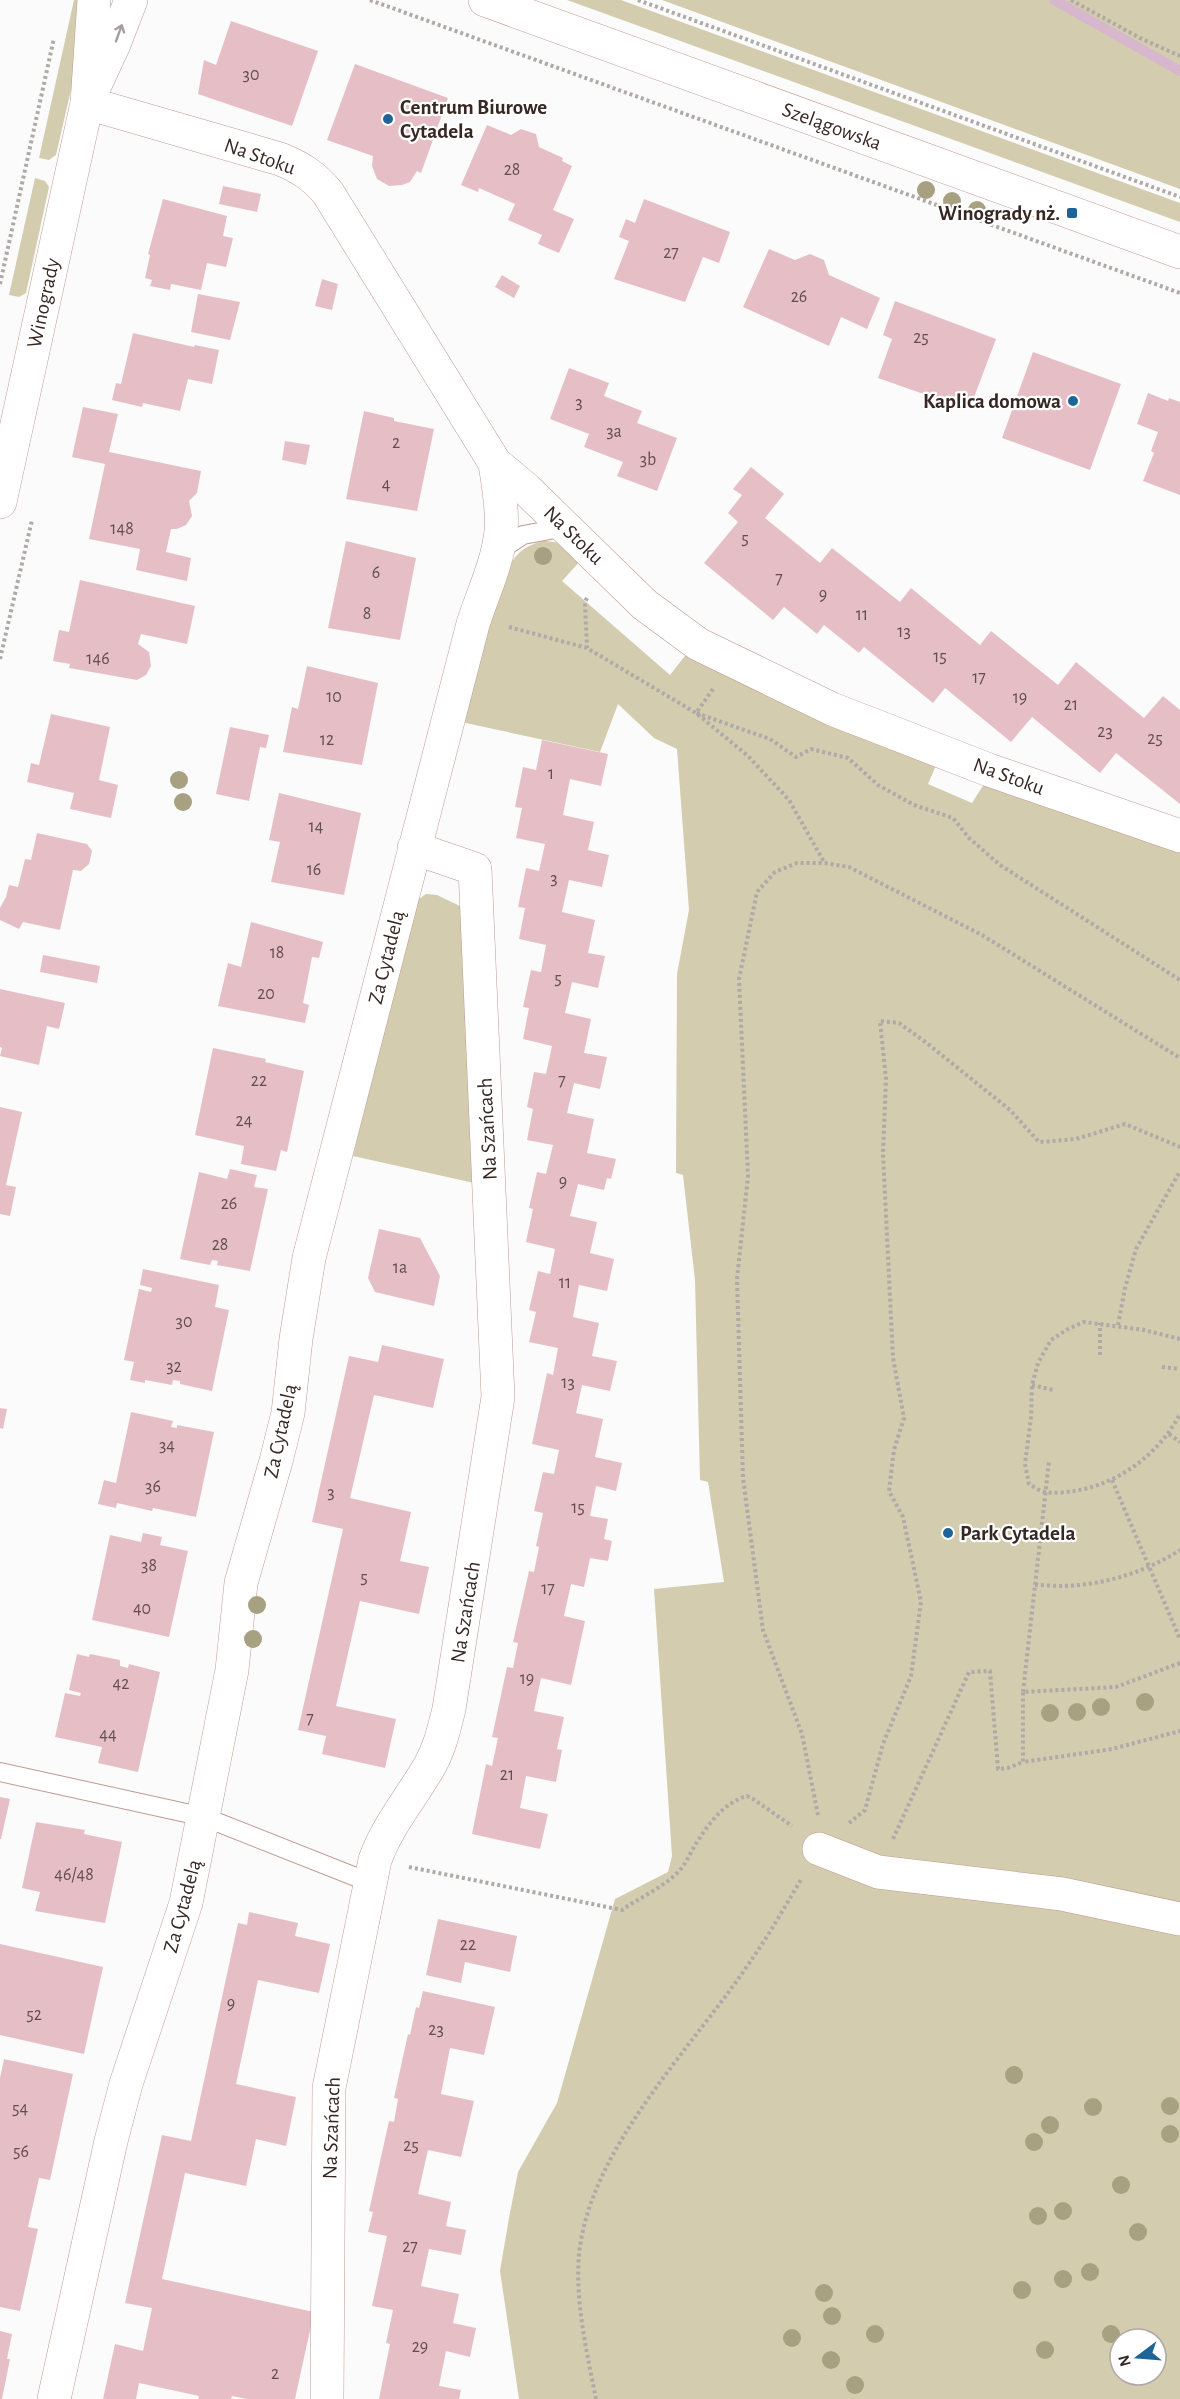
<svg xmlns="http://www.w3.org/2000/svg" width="1180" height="2399" font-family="'Alegreya Sans',sans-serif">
	<rect width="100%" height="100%" fill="#fbfbfb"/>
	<!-- green -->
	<g fill="#d3ccae" fill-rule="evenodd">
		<polygon points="74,0 84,0 78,59 56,155 49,160 39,158"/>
		<polygon points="567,0 621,0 1180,203 1180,222"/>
		<polygon points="662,0 1180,0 1180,189"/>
		<polygon points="35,178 45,181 49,187 26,293 19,297 9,295"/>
		<path d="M543,541c17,-1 26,8 39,18l-20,22 108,94 18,-23 250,109 -10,23 44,19 14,-22 194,68v1550h-661l-19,-128 9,-53 9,-46 39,-69 58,-204 53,-27 4,-16 -18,-267 70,-7 -16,-100 -8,-2 -5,-200 -12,-105 -7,-2 1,-199 12,-64 -12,-161 -23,-11 -36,-34 -18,48 -139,-30 43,-144c10,-22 15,-30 39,-37zM1120,2339h36v36h-36z"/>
		<polygon points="426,894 437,895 462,907 474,1183 353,1156 416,901"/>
	</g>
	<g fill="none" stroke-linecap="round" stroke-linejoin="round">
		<!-- stream -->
		<polyline stroke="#d6b7cd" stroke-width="10" points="1054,0 1180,71"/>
	</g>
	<!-- building -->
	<g fill="#e6bfc6">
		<polygon points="231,21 318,51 292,126 198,94 204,60 216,65"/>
		<polygon points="355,64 448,98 421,173 417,171 410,182 402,185 389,186 377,179 372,166 373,156 327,140"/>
		<polygon points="487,125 511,135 521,129 536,134 539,147 563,158 562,161 572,166 553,210 574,219 559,253 538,244 542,235 508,220 515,204 479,188 478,192 461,185"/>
		<polygon points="223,186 261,194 257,212 219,204"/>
		<polygon points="163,199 227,216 223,236 233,238 226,267 207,263 201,290 171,284 170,290 150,286 152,280 145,278 150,255 148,254"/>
		<polygon points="644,199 730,232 719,263 703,257 685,302 614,279 629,241 619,237 626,219 635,223"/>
		<polygon points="769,249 795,260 810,254 824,260 829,275 880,298 867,329 841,317 829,346 743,307"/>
		<polygon points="502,275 520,286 514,298 495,287"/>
		<polygon points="322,279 338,284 332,310 315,306"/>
		<polygon points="198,294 240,302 230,340 191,332"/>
		<polygon points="895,301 996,339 970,408 950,401 949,403 878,378 892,339 883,335"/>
		<polygon points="133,333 194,347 195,345 219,350 212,384 188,379 180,411 143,403 142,407 112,400 116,383 121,384"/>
		<polygon points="1033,352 1121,384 1090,470 1002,438"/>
		<polygon points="569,368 609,383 604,396 642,411 637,423 677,438 657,491 617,476 623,462 584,447 589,434 550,419"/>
		<polygon points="1148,393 1168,401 1169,398 1180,402 1180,495 1143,481 1154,453 1151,451 1158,432 1137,424"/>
		<polygon points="83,407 118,414 109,452 201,471 197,493 189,501 192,516 186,525 177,529 171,529 166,552 191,558 187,581 136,570 140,549 89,539 105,464 72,457"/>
		<polygon points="364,411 394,418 394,421 434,429 417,511 346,499"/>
		<polygon points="285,441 310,445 306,465 282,460"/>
		<polygon points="751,467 784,494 765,518 820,563 832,548 900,602 911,588 980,645 991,631 1058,685 1076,662 1144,718 1163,696 1180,710 1180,804 1116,753 1100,773 1032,717 1011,742 945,688 933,703 864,647 859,653 824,625 817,634 784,607 773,620 704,563 738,522 728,513 742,495 733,489"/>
		<polygon points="346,541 416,558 400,640 328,628"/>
		<polygon points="80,580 195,606 187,644 141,634 138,644 149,652 151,666 146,675 137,680 69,668 70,664 53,661 59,630 69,632"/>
		<polygon points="307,666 378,683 362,765 283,752 292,707 298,709"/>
		<polygon points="51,714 110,727 99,780 118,785 111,818 70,809 74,793 27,782 31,763 39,765"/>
		<polygon points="230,727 269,735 266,748 260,747 249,801 216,794"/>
		<polygon points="542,740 608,754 601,786 570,779 563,815 594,822 588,850 609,855 602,887 569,880 562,912 595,920 588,953 605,956 598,988 572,982 565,1013 591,1019 584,1053 607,1057 600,1089 574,1083 567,1113 594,1119 587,1153 616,1159 611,1179 607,1178 604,1190 578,1184 570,1216 597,1222 590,1253 614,1259 607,1291 579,1285 573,1317 599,1323 592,1356 617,1361 610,1391 582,1385 576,1413 603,1419 595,1457 622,1463 616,1491 596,1486 590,1516 608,1519 604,1539 612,1541 608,1561 590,1558 584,1587 571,1584 564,1616 585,1621 571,1685 541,1678 534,1711 564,1717 557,1749 562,1750 556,1782 526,1776 520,1808 548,1814 540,1849 472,1834 486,1764 492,1766 498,1738 492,1737 507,1667 513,1668 518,1643 513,1642 529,1571 534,1572 539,1547 536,1546 543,1513 534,1511 543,1472 554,1474 559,1450 532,1444 547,1373 553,1375 558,1348 529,1342 536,1312 529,1310 538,1271 550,1274 555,1249 526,1242 533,1209 529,1208 537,1172 546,1174 553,1145 527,1140 533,1109 527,1107 534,1072 546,1074 552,1046 523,1039 529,1008 523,1007 531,970 541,972 546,945 519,939 525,908 518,907 526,868 539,871 545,844 516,838 522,808 515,807 523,767 536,770"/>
		<polygon points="279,793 361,813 344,895 271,882 280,842 269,840"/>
		<polygon points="37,833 87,844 92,851 89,864 81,871 73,870 60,930 23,922 19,929 0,920 0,908 6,897 9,885 18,887 25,859 31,860"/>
		<polygon points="251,922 323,942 319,958 312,957 303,1003 309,1005 305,1023 218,1006 228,963 241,967"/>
		<polygon points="43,955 100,966 97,983 40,972"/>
		<polygon points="0,989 65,1003 59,1029 47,1026 39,1065 0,1056 2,1048 0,1047"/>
		<polygon points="213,1048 266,1059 265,1062 304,1071 287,1152 281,1150 276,1171 241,1164 244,1146 195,1135"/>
		<polygon points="0,1107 22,1112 6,1185 16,1187 10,1216 0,1214"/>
		<polygon points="230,1169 257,1175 254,1187 268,1189 250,1271 217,1265 218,1261 212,1260 210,1265 180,1259 199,1172 227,1179"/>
		<polygon points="379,1229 420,1238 440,1276 434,1306 375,1292 368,1278"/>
		<polygon points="143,1269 219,1285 215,1307 229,1310 212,1391 180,1384 180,1381 173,1380 172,1385 145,1380 145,1383 130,1380 134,1362 124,1360 139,1289 151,1292 152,1288 140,1285"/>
		<polygon points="382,1345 444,1359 433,1408 374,1395 350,1498 411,1512 400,1561 429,1567 419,1614 360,1601 336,1706 396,1719 385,1768 322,1754 326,1736 298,1730 343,1529 312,1522 349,1356 378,1362"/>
		<polygon points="0,1408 7,1409 3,1429 0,1428"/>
		<polygon points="131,1412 173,1421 171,1427 177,1428 177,1425 214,1432 196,1517 153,1508 152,1511 117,1503 116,1508 98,1504 104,1480 116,1483"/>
		<polygon points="143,1533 162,1537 160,1545 188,1551 169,1637 92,1620 110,1535 141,1542"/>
		<polygon points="77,1654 89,1657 90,1654 120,1660 120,1666 128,1668 129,1664 160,1672 138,1772 98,1763 102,1747 55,1737 65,1693 80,1696 81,1693 69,1690"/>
		<polygon points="0,1797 10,1799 1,1839 0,1839"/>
		<polygon points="36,1822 85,1830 84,1834 122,1842 105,1923 35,1911 40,1892 22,1888"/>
		<polygon points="249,1912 298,1923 295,1936 330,1944 319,1993 258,1980 236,2084 296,2097 286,2146 256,2139 246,2186 185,2173 162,2279 314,2312 295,2399 247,2399 232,2396 231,2399 198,2399 199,2396 139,2383 136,2399 103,2399 115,2344 143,2351 152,2308 125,2303 162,2135 191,2141 238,1923 247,1925"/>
		<polygon points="438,1919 517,1936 510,1972 465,1962 461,1983 426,1975"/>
		<polygon points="0,1944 103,1967 84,2054 0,2035"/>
		<polygon points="423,1991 495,2007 484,2055 450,2048 441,2094 474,2101 461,2157 428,2150 418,2194 451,2202 446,2226 466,2230 461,2255 429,2249 421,2286 459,2294 453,2323 476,2328 470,2357 446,2351 439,2386 461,2390 459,2399 379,2399 390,2344 386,2343 393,2310 372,2306 387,2236 368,2232 373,2212 369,2211 389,2121 394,2122 398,2099 394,2098 408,2034 410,2035 416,2007 419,2008"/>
		<polygon points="4,2059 73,2074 50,2180 39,2178 28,2227 38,2229 20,2311 0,2307 0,2078"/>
		<polygon points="0,2331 12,2334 7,2359 10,2359 2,2399 0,2399"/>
	</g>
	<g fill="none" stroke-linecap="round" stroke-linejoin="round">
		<!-- lane casing -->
		<g stroke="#c19a90" stroke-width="20">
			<g id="lane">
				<polyline points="497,552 523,535 566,527"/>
				<polyline points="0,1772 204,1817 371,1883"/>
			</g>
		</g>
		<!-- street casing -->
		<g stroke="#c19a90" stroke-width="34">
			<g id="street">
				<path d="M87,103l193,56c20,8 34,17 48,34l167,270 31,26 119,116 53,39 134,65 157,61 191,66"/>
				<polyline points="819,1849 878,1872 1062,1894 1180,1919"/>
				<path d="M54,2399l57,-258 15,-57 60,-181 46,-233 9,-87 35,-122 12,-48 8,-74 13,-81 164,-634c9,-29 25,-61 28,-93 2,-23 -3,-46 -6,-68"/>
				<path d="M327,2399l2,-311 46,-228c12,-34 36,-62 54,-93 11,-19 15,-38 20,-58l49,-312 -23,-528 -61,-21"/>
			</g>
		</g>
		<!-- secondary casing -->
		<g stroke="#c19a90" stroke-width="34">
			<g id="secondary">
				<polyline points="485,0 1180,252"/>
				<polyline points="95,85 114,44 131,0"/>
				<polyline points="0,502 87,103 94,0"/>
			</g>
		</g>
		<!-- path -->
		<g stroke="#afa9a7" stroke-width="4" stroke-dasharray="3 3" stroke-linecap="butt">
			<polyline points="370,0 1180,293"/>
			<polyline points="638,0 1180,197"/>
			<polyline points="1071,0 1140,38 1180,56"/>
			<polyline points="0,284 54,38"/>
			<polyline points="587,598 585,602 587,648"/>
			<polyline points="509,627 587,648 696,713 748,756 789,800 824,862"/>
			<polyline points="0,659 32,520"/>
			<polyline points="713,689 696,713 770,739 796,757 811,749 848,758 878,785 914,805 953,818 969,838 1000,865 1180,980"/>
			<polyline points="1118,1325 1125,1288 1136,1249 1180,1171"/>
			<path d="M1180,1339l-36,-9 -60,-8 -16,7 -17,11 -13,23 -6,22 -1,33 -6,46 4,20c5,3 11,7 16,8 9,2 20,0 29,-1 45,-7 85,-37 106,-77"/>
			<polyline points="1100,1355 1100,1323"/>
			<polyline points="1162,1367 1180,1369"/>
			<polyline points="1032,1385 1053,1390"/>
			<polyline points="1169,1434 1180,1442"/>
			<polyline points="1112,1480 1180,1639"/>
			<path d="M1035,1585c9,0 19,1 28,1 41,-1 83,-14 117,-36"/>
			<polyline points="1180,1663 1116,1687 1023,1692 1023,1762 1112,1749 1180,1731"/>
			<polyline points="1023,1692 1049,1461"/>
			<polyline points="818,1815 802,1734 763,1630 743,1478 737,1279 748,1176 739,979 757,892 775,872 797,863 825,863 849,867 982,935 1180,1058"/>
			<polyline points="849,1823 865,1810 883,1744 911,1676 921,1602 903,1517 889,1491 894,1450 904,1418 893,1358 883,1154 886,1079 880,1021 899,1023 928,1044 1010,1110 1039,1142 1076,1139 1125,1124 1180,1147"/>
			<polyline points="893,1839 969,1672 990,1671 998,1769 1008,1768 1023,1762"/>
			<path d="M409,1867l213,43c18,-13 43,-23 58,-40 7,-8 11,-19 17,-28 12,-19 28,-40 50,-46l6,3 39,27"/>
			<path d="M596,2399c-9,-46 -21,-97 -17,-144 10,-107 116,-210 173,-296 18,-26 34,-54 50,-81"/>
		</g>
		<!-- lane -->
		<use href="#lane" stroke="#fff" stroke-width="18"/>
		<!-- street -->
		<use href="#street" stroke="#fff" stroke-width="33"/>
		<!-- secondary -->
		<use href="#secondary" stroke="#fff" stroke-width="33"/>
	</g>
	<!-- trees -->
	<g fill="#a7a081">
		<circle cx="926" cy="190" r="9"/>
		<circle cx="952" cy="201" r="9"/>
		<circle cx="977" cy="210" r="9"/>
		<circle cx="543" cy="556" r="9"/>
		<circle cx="179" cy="780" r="9"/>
		<circle cx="183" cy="802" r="9"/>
		<circle cx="257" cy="1605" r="9"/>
		<circle cx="253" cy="1639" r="9"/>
		<circle cx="1145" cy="1702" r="9"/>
		<circle cx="1101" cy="1707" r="9"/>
		<circle cx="1077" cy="1712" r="9"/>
		<circle cx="1050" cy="1713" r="9"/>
		<circle cx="1014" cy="2075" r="9"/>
		<circle cx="1170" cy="2106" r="9"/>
		<circle cx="1093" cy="2107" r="9"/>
		<circle cx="1050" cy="2125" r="9"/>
		<circle cx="1170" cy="2134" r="9"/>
		<circle cx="1034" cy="2142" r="9"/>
		<circle cx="1121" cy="2185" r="9"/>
		<circle cx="1063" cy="2211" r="9"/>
		<circle cx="1038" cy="2216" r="9"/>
		<circle cx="1138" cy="2232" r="9"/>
		<circle cx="1090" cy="2272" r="9"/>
		<circle cx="1063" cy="2279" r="9"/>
		<circle cx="1022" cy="2290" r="9"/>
		<circle cx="824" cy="2293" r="9"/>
		<circle cx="832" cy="2316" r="9"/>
		<circle cx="875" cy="2334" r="9"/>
		<circle cx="1111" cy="2334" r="9"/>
		<circle cx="792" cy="2338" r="9"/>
		<circle cx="1045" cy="2350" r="9"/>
		<circle cx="831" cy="2360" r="9"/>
		<circle cx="855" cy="2385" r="9"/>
	</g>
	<!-- one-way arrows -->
	<defs><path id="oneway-shaft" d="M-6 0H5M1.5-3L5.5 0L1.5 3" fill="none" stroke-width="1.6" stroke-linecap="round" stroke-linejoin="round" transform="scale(1.5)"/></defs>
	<use stroke="#a59e9c" href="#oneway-shaft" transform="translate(119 33) rotate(-70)"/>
	<!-- markers -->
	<g fill="#1e6498" stroke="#fff" stroke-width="2">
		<circle cx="388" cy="119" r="6"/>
		<rect x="1066" y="207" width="12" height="12" rx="3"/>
		<circle cx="1073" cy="401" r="6"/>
		<circle cx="948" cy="1533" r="6"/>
	</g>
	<g text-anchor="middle" stroke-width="4.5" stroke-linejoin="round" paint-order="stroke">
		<!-- number labels -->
		<g font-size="18" fill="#644e4c">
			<text x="251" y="80">30</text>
			<text x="512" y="175">28</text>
			<text x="671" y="258">27</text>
			<text x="799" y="302">26</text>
			<text x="921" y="343">25</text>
			<text x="579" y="408">3</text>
			<text x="614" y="437">3a</text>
			<text x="396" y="448">2</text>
			<text x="648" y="465">3b</text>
			<text x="386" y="490">4</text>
			<text x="122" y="534">148</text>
			<text x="745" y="544">5</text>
			<text x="376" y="578">6</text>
			<text x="779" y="584">7</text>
			<text x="823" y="600">9</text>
			<text x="367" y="619">8</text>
			<text x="862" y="620">11</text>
			<text x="904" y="637">13</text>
			<text x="940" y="662">15</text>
			<text x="98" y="664">146</text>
			<text x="979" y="683">17</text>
			<text x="334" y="702">10</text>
			<text x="1020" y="703">19</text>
			<text x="1071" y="710">21</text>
			<text x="1105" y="737">23</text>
			<text x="1155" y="744">25</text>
			<text x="327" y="745">12</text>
			<text x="551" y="779">1</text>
			<text x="316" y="832">14</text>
			<text x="314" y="875">16</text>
			<text x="554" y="884">3</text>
			<text x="277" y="958">18</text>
			<text x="558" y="984">5</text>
			<text x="266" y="999">20</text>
			<text x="259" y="1086">22</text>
			<text x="562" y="1086">7</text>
			<text x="244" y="1126">24</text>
			<text x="563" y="1187">9</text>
			<text x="229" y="1209">26</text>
			<text x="220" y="1250">28</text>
			<text x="400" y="1273">1a</text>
			<text x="565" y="1288">11</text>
			<text x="184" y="1327">30</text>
			<text x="174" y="1372">32</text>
			<text x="568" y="1388">13</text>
			<text x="167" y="1451">34</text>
			<text x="153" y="1492">36</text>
			<text x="331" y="1498">3</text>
			<text x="578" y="1513">15</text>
			<text x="149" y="1571">38</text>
			<text x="364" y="1583">5</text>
			<text x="548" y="1594">17</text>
			<text x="142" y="1614">40</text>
			<text x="527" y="1684">19</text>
			<text x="121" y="1689">42</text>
			<text x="310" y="1724">7</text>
			<text x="108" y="1740">44</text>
			<text x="507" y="1780">21</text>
			<text x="74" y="1880">46/48</text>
			<text x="468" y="1950">22</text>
			<text x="231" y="2009">9</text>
			<text x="34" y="2020">52</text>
			<text x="436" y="2035">23</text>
			<text x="20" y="2114">54</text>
			<text x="411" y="2151">25</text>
			<text x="21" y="2157">56</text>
			<text x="410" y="2252">27</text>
			<text x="420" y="2352">29</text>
			<text x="275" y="2379">2</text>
		</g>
		<!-- poi labels -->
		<g font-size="21" font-weight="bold" fill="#382824" stroke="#fff" text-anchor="start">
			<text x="400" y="114">Centrum Biurowe<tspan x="400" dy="24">Cytadela</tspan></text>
			<text x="1060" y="220" text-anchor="end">Winogrady nż.</text>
			<text x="1061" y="408" text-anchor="end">Kaplica domowa</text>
			<text x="960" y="1540">Park Cytadela</text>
		</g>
		<!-- street labels -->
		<g font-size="21" fill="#382824" stroke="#fff">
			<text transform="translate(832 126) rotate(20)" y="7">Szelągowska</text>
			<text transform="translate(260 156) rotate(19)" y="7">Na Stoku</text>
			<text transform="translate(43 303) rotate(-78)" y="7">Winogrady</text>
			<text transform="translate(574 535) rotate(44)" y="7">Na Stoku</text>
			<text transform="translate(1009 776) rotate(20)" y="7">Na Stoku</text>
			<text transform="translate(386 957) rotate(-76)" y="7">Za Cytadelą</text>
			<text transform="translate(487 1129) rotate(-93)" y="7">Na Szańcach</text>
			<text transform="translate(280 1431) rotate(-78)" y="7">Za Cytadelą</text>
			<text transform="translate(465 1612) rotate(-81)" y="7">Na Szańcach</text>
			<text transform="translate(182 1906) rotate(-75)" y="7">Za Cytadelą</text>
			<text transform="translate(331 2128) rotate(-88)" y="7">Na Szańcach</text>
		</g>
	</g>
	<!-- north arrow -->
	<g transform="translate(1138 2357) rotate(254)"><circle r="28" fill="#ffffff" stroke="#afa9a7" stroke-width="1.5"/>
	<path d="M0-4.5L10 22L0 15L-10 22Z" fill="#1e6498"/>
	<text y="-9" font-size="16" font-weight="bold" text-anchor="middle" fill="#382824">N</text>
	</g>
</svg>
